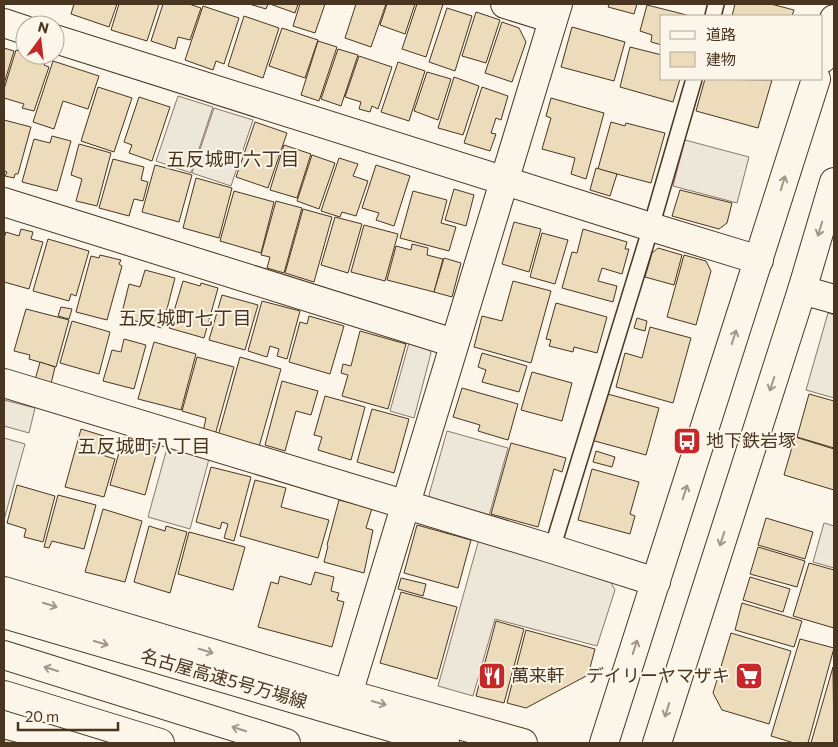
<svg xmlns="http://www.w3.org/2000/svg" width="838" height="747" font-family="Commissioner,'Noto Sans JP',sans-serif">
	<rect width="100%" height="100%" fill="#fbf6e9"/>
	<!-- parking -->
	<g fill="#ede7d9" stroke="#887966">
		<polygon points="178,96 213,107 191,173 156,161"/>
		<polygon points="214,108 253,120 231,186 192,173"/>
		<polygon points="685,140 749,157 737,203 673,186"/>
		<polygon points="828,313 834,315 834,398 806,390"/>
		<polygon points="409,343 428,348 431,353 414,418 390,411"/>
		<polygon points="4,400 35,408 29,433 4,426"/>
		<polygon points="447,431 508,448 489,516 434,501 429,495"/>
		<polygon points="4,438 25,444 4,520"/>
		<polygon points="167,448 209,459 190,529 148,517"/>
		<polygon points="824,523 834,526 834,568 813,562"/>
		<polygon points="479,539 609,579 615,590 597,646 495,619 473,696 438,686"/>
	</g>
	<!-- building -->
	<g fill="#ecdcbc" stroke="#4a3520">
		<polygon points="74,4 117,4 109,27 71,14"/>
		<polygon points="119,4 159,4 147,41 111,30"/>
		<polygon points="163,4 189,4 201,8 190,40 178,37 175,49 151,41"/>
		<polygon points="249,4 268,4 266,9"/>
		<polygon points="270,4 298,4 295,13"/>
		<polygon points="300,4 325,4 315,33 293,26"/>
		<polygon points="356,4 386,4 371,47 345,38"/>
		<polygon points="387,4 415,4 405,34 380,25"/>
		<polygon points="417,4 443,4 426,57 402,49"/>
		<polygon points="609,4 637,4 634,14 608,7"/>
		<polygon points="735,4 771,4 794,10 792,16 732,16"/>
		<polygon points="647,5 675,12 690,16 662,16 662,45 651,42 652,35 640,31"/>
		<polygon points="203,6 239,18 224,64 216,61 213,70 185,60"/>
		<polygon points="447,8 472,16 455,71 429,62"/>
		<polygon points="476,12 500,20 486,63 462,56"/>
		<polygon points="244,16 279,28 263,78 228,66"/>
		<polygon points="502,22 519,28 526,42 512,82 485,73"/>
		<polygon points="572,27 625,42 614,81 561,67"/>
		<polygon points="282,28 318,40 305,78 269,66"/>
		<polygon points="318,41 337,47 319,101 301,95"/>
		<polygon points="630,47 662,55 662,79 680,79 673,102 620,87"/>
		<polygon points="4,48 14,51 4,84"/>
		<polygon points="338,49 358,55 341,106 321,99"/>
		<polygon points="16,50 25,53 25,55 31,55 46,60 44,65 49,67 34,111 22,108 24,104 4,98 4,89"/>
		<polygon points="359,56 392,67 378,109 372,106 370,112 359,109 361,102 345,97"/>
		<polygon points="53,61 99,76 88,109 63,101 54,129 33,122"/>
		<polygon points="398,62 425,71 409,121 381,112"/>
		<polygon points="427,72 451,79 438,120 414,111"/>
		<polygon points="454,77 479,86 463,135 438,128"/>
		<polygon points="705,79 772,80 758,128 696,111"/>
		<polygon points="98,87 132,98 114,152 81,141"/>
		<polygon points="482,87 508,96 501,120 496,118 491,133 496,134 490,151 464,143"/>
		<polygon points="139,97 170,107 152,161 129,153 132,145 124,142"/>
		<polygon points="551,98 604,113 586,179 571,174 575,158 542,149 551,118 546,116"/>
		<polygon points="4,120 31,127 18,174 15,174 14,178 5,176 7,172 4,171"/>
		<polygon points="255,122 287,133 268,188 236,177"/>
		<polygon points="611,122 625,126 626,123 665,133 651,183 598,169"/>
		<polygon points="52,136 71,141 57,191 22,182 34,139 50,143"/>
		<polygon points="79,144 111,153 97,206 76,201 82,179 71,175"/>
		<polygon points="284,145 311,154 297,198 270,190"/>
		<polygon points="312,155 335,163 319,209 297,201"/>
		<polygon points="339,158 358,164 353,176 368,181 356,216 342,212 340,217 321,211"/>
		<polygon points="113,159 144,167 141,180 148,182 143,201 134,199 129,216 99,208"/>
		<polygon points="155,165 192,175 179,222 142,212"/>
		<polygon points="376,165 410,176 394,226 376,220 379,213 362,208"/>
		<polygon points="596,168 617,174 610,196 590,190"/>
		<polygon points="196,178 232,188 219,238 183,228"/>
		<polygon points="454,189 474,195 466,226 445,220"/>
		<polygon points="680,190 732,203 727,223 719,229 672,216"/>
		<polygon points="234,191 274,202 261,253 220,241"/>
		<polygon points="413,191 447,200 441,223 456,227 449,251 400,238"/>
		<polygon points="276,201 302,208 284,273 267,268 270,257 261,255"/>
		<polygon points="303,209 332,217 314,282 285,273"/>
		<polygon points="335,217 362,224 348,273 321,265"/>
		<polygon points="514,222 541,229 529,272 502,264"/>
		<polygon points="364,225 398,234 385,281 351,272"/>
		<polygon points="21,229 33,232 31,239 43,242 29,289 4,282 4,238 6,232 19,236"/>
		<polygon points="583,229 627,242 625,249 629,249 622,274 602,268 598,281 617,286 613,302 562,288 572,252 577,253"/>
		<polygon points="542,233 568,240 555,284 530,277"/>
		<polygon points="48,239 89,251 76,296 71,294 69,301 33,291"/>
		<polygon points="412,244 428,248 427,255 443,259 434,292 387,280 396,246 411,250"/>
		<polygon points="658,248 682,255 674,285 645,277 652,253"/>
		<polygon points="100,255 121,260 119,264 122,266 107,320 76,312 91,256 99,258"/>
		<polygon points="684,255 706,261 711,271 696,325 667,317"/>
		<polygon points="444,258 461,263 452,297 434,292"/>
		<polygon points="145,270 175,278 162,328 121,317 129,284 140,287"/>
		<polygon points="183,281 200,286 201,283 218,288 204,338 169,328"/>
		<polygon points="513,281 551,291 531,363 474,347 482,316 502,321"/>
		<polygon points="222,295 258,305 245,350 209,340"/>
		<polygon points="262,301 300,311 287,359 277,356 279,349 270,346 267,357 248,351"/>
		<polygon points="556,303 607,317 597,353 574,347 573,352 549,346 551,340 546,339"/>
		<polygon points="61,307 72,309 69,319 58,316"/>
		<polygon points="26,309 69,320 56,367 29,359 30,355 14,351"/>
		<polygon points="309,316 344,326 330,374 289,362 300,322 307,324"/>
		<polygon points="637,318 647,321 645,331 634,328"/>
		<polygon points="72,321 110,332 99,374 60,363"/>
		<polygon points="650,327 691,338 673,403 616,387 625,353 642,358"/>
		<polygon points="360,331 406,344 388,409 342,396 348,375 341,373 343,364 351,366"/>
		<polygon points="124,339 146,345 134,389 103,381 112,350 121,352"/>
		<polygon points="154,342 196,354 181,410 138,399"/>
		<polygon points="482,353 527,366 519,392 482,382 486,370 478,367"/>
		<polygon points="197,357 234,367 215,435 203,432 206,418 182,411"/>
		<polygon points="240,357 281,369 259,447 218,436"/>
		<polygon points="40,362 55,367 51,384 35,380"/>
		<polygon points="532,372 572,383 562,421 521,410"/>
		<polygon points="282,381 318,391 311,415 296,411 285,451 265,445"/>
		<polygon points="462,388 518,404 508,440 478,431 480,425 453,417"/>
		<polygon points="604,393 659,408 646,455 591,440"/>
		<polygon points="809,394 834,401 834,448 797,437"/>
		<polygon points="325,396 365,407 351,460 318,450 322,437 314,435"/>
		<polygon points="372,409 409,419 394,473 357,462"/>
		<polygon points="81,429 104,436 99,454 115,459 104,497 65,487"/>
		<polygon points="795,437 834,449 834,490 784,475"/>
		<polygon points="123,438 158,448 145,495 110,485"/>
		<polygon points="511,443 566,458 562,472 554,469 538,527 491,514"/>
		<polygon points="596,451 615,457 612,467 593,462"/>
		<polygon points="211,467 251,477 234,541 224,538 228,524 222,522 220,529 196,522"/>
		<polygon points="592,469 639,482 630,514 635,516 630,534 578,520"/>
		<polygon points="255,480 286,488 281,507 329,520 318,558 240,536"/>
		<polygon points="17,485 55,496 43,542 24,537 26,529 7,523"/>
		<polygon points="58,495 96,505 84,549 52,541 49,548 44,547"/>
		<polygon points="339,500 372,508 366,528 373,530 364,573 324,562 328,546 327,545"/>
		<polygon points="103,509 142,521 125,582 85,572"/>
		<polygon points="766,518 813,532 805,559 758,545"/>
		<polygon points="417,525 471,540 458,588 404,573"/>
		<polygon points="149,526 165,531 166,526 187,532 170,593 134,582"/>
		<polygon points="189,532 245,547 233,590 178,574"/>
		<polygon points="758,547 805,561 797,587 750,574"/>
		<polygon points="809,563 834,570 834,628 793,616"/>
		<polygon points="315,572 334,577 331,591 339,593 337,600 344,602 332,647 258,627 271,582 278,584 280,576 311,585"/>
		<polygon points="750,577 790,589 783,612 743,600"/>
		<polygon points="401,578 426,584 423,596 398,589"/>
		<polygon points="401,592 457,607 437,679 380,663"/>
		<polygon points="742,603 802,621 794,647 735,630"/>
		<polygon points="496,621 524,629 504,703 476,696"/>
		<polygon points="526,630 595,649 588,675 526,708 507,703"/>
		<polygon points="731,633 791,651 769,724 722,710 713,693"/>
		<polygon points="800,639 834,648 808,743 794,743 771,736"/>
		<polygon points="833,667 834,743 811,743"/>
		<polygon points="4,739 19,743 4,743"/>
	</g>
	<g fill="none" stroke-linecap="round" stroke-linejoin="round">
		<!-- service casing -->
		<g stroke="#4a3520" stroke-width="18">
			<g id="service">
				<polyline points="713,16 716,4"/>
				<polyline points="552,549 651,227 694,79"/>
			</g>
		</g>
		<!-- minor casing -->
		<g stroke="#4a3520" stroke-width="30">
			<g id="minor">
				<polyline points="505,4 553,19"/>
				<polyline points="4,23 25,30"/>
				<polyline points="55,39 651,227 759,260"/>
				<polyline points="4,202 454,343"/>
				<polyline points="802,290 834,299"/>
				<polyline points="4,383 552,549 656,582"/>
				<polyline points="348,694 558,4"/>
			</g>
		</g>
		<!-- tertiary casing -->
		<g stroke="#4a3520" stroke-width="30">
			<g id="tertiary">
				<polyline points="822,59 834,19"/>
				<polyline points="604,743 816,79"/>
				<polyline points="657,743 802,290 834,182"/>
			</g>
		</g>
		<!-- secondary casing -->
		<g stroke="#4a3520" stroke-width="30">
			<g id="secondary">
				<polyline points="4,591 348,694 523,743"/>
				<polyline points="4,695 160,743"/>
			</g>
		</g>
		<!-- motorway casing -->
		<g stroke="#4a3520" stroke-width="30">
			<g id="motorway">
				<polyline points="4,614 445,743"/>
				<polyline points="4,655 286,743"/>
			</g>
		</g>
		<!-- service -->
		<use href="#service" stroke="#fbf6e9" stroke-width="15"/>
		<!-- minor -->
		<use href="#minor" stroke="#fbf6e9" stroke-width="28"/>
		<!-- tertiary -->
		<use href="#tertiary" stroke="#fbf6e9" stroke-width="28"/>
		<!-- secondary -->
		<use href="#secondary" stroke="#fbf6e9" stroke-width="28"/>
		<!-- motorway -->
		<use href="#motorway" stroke="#fbf6e9" stroke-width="28"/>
	</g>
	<!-- one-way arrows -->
	<defs><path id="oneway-shaft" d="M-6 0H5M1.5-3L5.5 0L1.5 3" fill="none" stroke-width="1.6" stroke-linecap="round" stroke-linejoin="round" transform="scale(1.25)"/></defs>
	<g stroke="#a29684">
		<use href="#oneway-shaft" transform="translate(783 183) rotate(-73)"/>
		<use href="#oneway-shaft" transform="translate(820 229) rotate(107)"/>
		<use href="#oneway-shaft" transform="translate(734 337) rotate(-72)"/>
		<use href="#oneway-shaft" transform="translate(772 384) rotate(108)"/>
		<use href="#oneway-shaft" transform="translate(685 492) rotate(-72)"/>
		<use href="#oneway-shaft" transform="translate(722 539) rotate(108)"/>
		<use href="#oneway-shaft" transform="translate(50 605) rotate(17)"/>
		<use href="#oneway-shaft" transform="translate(101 643) rotate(16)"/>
		<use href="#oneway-shaft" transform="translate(635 647) rotate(-72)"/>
		<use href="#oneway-shaft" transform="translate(206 651) rotate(17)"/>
		<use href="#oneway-shaft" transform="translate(51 669) rotate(-162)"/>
		<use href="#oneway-shaft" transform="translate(379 703) rotate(16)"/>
		<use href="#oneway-shaft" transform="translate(667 710) rotate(108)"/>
		<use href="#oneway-shaft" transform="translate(239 729) rotate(-162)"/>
	</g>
	<!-- icons -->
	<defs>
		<g id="bus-square" transform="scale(1.4375)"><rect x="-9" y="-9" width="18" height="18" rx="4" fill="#c62828" stroke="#fbf6e9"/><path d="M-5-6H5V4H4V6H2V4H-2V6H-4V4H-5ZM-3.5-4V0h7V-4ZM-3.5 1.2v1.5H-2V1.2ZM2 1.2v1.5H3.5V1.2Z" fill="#fff"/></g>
		<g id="restaurant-square" transform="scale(1.4375)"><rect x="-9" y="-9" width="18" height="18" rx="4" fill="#c62828" stroke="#fbf6e9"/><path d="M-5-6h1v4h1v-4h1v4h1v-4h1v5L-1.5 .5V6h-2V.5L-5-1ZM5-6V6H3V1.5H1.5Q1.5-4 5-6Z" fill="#fff"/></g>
		<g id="supermarket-square" transform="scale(1.4375)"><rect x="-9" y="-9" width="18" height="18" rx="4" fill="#c62828" stroke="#fbf6e9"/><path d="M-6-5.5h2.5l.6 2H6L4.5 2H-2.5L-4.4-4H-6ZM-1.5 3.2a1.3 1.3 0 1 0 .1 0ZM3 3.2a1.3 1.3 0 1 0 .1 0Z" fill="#fff"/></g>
	</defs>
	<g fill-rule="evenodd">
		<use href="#bus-square" x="687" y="441"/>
		<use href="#restaurant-square" x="492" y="676"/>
		<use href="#supermarket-square" x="749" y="676"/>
	</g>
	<g text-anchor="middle" stroke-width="4" stroke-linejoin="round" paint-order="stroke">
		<!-- poi labels -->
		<g font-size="18" fill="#4a3520" stroke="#fbf6e9" text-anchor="start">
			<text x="706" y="447">地下鉄岩塚</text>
			<text x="511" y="682">萬来軒</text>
			<text x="730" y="682" text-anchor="end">デイリーヤマザキ</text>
		</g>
		<!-- street labels -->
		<g font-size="18" fill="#4a3520" stroke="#fbf6e9">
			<text transform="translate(224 679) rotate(16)" y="6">名古屋高速5号万場線</text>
		</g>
		<!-- neighbourhood labels -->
		<g font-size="19" fill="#4a3520" stroke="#fbf6e9">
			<text x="233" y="166">五反城町六丁目</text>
			<text x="185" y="325">五反城町七丁目</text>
			<text x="144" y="453">五反城町八丁目</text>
		</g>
	</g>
	<!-- border -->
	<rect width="838" height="747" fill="none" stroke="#4a3520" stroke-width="10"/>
	<!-- legend -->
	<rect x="660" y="15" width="162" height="65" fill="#fbf6e9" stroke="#b4a999"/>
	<rect x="670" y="31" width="25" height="8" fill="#fbf6e9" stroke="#b4a999"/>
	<text x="706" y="40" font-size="15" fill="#4a3520">道路</text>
	<rect x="670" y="52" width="25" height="15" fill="#ecdcbc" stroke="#b4a999"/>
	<text x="706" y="65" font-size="15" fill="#4a3520">建物</text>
	<!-- north arrow -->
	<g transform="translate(40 40) rotate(15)"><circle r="24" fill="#fbf6e9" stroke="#b4a999"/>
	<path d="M0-4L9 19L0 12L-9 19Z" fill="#c62828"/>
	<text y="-8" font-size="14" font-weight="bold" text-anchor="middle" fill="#4a3520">N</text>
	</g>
	<!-- scale -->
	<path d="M18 722v8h100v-8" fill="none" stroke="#4a3520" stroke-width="2.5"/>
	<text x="25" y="722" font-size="15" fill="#4a3520" stroke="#fbf6e9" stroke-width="4" paint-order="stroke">20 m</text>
</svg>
